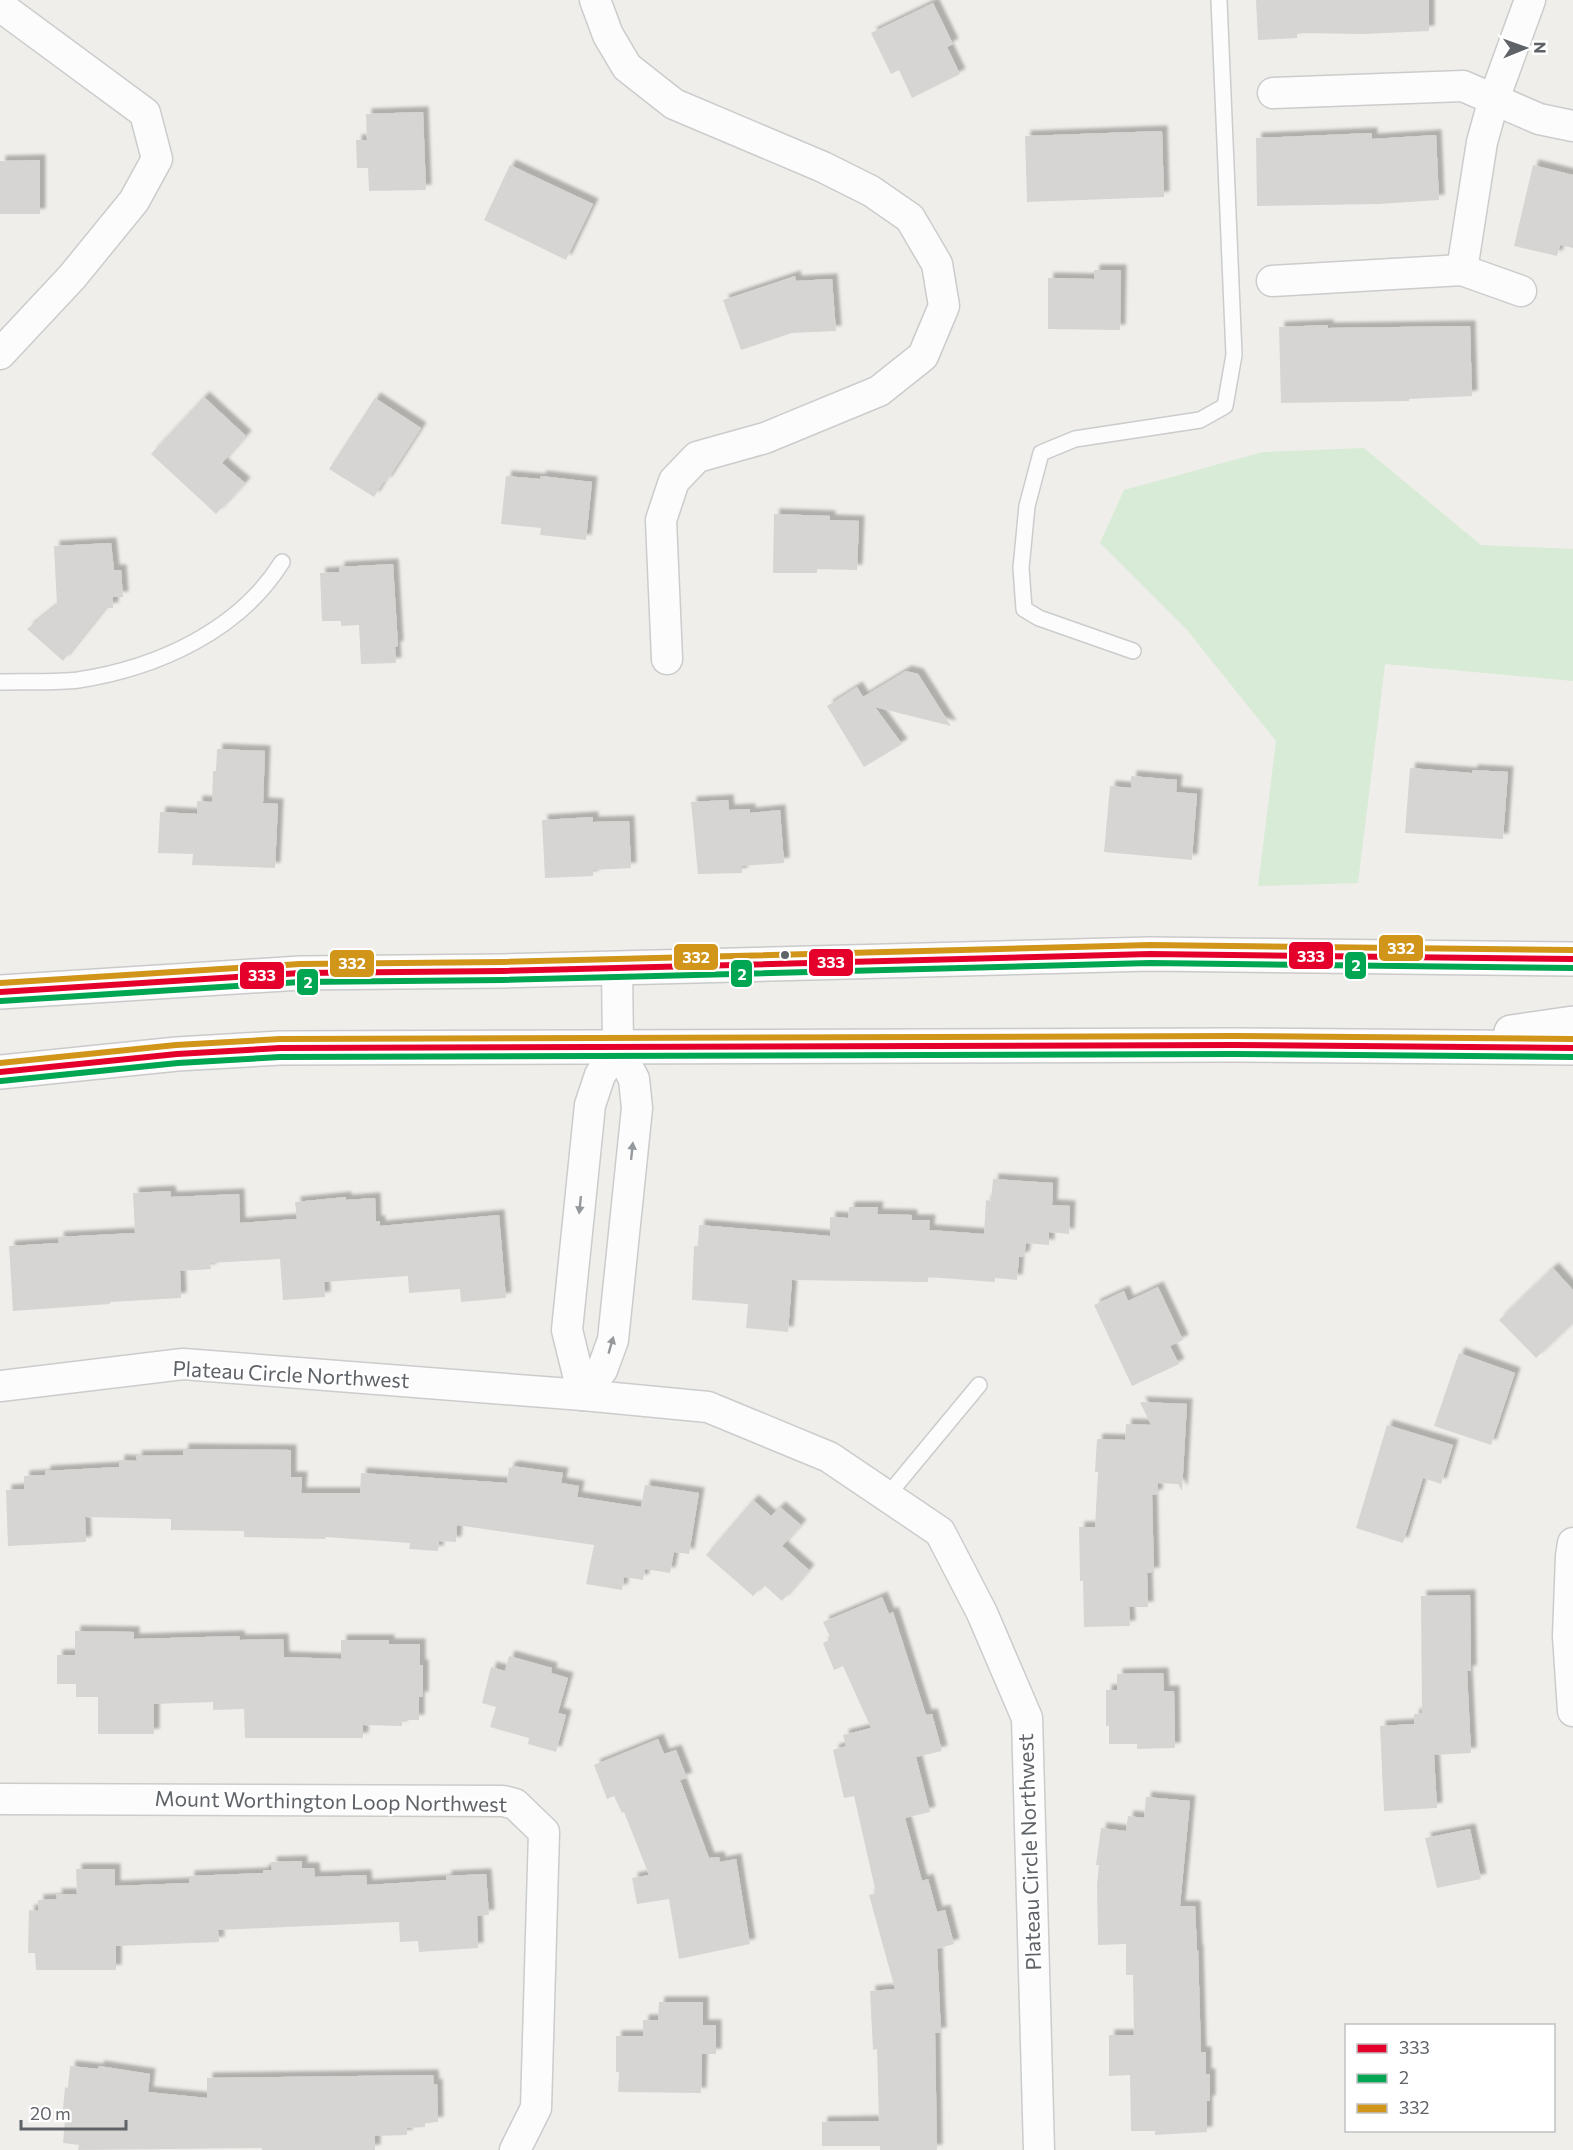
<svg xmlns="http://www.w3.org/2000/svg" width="1573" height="2150" font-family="Commissioner,sans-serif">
	<defs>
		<filter id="shadow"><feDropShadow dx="5.5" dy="-5.5" stdDeviation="1.5" flood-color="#0004"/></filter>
	</defs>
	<rect width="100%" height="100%" fill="#efeeea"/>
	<!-- green -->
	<polygon fill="#d8ebd6" points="1364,448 1481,545 1573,549 1573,681 1385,664 1358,883 1258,886 1276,741 1187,630 1100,543 1124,490 1263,452"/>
	<!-- building -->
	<g fill="#d6d5d3" filter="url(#shadow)">
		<polygon points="1256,0 1429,0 1429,31 1364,34 1297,33 1297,38 1258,40"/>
		<polygon points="933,3 953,44 947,47 960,74 912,98 899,70 891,74 871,33"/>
		<polygon points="423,112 426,190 369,191 368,168 357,168 356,140 367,140 366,114"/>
		<polygon points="1162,131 1164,197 1027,202 1025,136"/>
		<polygon points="1372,133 1372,139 1436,135 1439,200 1379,204 1257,206 1256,138"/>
		<polygon points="40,160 40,214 0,214 0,161"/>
		<polygon points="510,165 593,204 566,260 484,220"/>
		<polygon points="1533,165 1573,175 1573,248 1560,245 1557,256 1514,246"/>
		<polygon points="1094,270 1121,270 1120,330 1048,329 1048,278 1094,279"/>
		<polygon points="795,276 796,281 832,279 836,331 792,333 741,350 723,300"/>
		<polygon points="1328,325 1328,328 1470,326 1472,396 1409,399 1409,401 1281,403 1279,327"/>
		<polygon points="204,397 246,436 222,463 245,483 216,514 151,454"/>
		<polygon points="375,398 421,428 386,482 384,481 374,497 329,469"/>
		<polygon points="506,476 540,479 541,476 592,482 586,540 540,535 541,528 501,524"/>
		<polygon points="774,514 830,516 830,520 859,521 857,570 817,569 817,573 773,573"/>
		<polygon points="111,543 114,570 121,570 123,597 113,597 113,608 105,608 63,661 27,629 57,605 54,546"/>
		<polygon points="393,564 398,646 395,647 396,663 361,664 359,625 341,626 341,621 322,621 320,573 339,572 339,567"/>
		<polygon points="906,671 918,674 951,726 875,707 902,744 864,767 827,706 857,687 863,697"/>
		<polygon points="217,749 265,751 263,803 278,804 275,868 192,865 193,854 158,853 160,812 197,814 197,801 212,802 213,771 216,771"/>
		<polygon points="1410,768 1472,773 1472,770 1508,772 1503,839 1405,833"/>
		<polygon points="1131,776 1177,780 1176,792 1197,794 1192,860 1104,852 1110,786 1131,788"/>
		<polygon points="728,800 729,810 750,809 750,813 780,810 784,863 742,866 742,873 698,874 691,802"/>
		<polygon points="593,817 593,822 629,821 631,868 593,870 593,876 545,878 542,820"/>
		<polygon points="993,1179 1053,1183 1052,1205 1070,1206 1069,1234 1049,1232 1049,1245 1026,1243 1024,1257 1019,1257 1017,1280 995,1278 995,1282 928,1277 928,1282 792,1280 788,1332 746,1328 748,1304 692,1300 694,1246 698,1246 699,1225 830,1236 830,1217 848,1218 849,1207 878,1207 877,1214 912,1215 912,1220 930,1220 929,1230 984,1234 986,1200 991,1201"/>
		<polygon points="170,1191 171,1197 239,1194 240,1223 297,1219 295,1202 346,1197 346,1200 375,1198 376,1221 380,1221 380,1226 499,1215 506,1298 461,1302 460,1289 409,1293 408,1276 324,1282 325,1297 283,1300 280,1259 210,1263 211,1269 180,1271 181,1298 110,1302 110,1304 13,1311 9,1246 59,1243 58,1237 135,1233 133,1193"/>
		<polygon points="1553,1268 1573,1290 1573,1323 1536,1358 1499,1320"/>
		<polygon points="1158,1287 1183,1340 1170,1346 1179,1364 1132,1386 1094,1305 1124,1291 1128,1301"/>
		<polygon points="1459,1353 1515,1373 1491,1445 1434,1426"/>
		<polygon points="1140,1402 1187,1404 1182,1491 1178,1484 1158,1483 1157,1495 1152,1495 1154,1573 1147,1573 1148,1607 1129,1607 1130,1626 1084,1627 1083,1581 1080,1581 1079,1527 1095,1527 1098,1472 1095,1472 1097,1439 1125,1440 1126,1424 1151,1425"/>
		<polygon points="1387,1425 1453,1445 1441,1484 1423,1478 1403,1543 1356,1528"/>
		<polygon points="183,1449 291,1450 291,1477 302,1477 301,1493 360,1493 361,1473 507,1483 509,1467 512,1468 512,1466 563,1473 561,1483 579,1486 577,1497 641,1507 645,1485 699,1493 689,1554 674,1552 670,1573 645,1569 643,1580 624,1577 622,1590 586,1584 594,1545 457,1525 456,1542 439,1541 438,1551 409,1549 410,1543 326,1537 325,1539 244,1537 244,1531 171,1530 171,1519 85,1517 86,1542 8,1546 6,1490 24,1489 24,1476 45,1475 45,1471 119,1467 119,1460 137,1461 136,1456 183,1455"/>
		<polygon points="753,1500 771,1516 780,1507 801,1525 782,1546 809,1570 782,1601 764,1585 753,1596 706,1555"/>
		<polygon points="1470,1595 1471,1671 1467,1671 1471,1753 1434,1755 1437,1808 1384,1811 1380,1726 1414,1724 1414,1714 1422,1713 1421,1596"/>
		<polygon points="882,1597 889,1614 893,1612 926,1715 932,1714 942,1751 916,1757 930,1812 905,1818 922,1881 928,1879 937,1912 945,1910 954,1944 937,1949 941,2033 935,2033 937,2150 880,2150 880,2146 822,2146 822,2122 879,2121 877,2049 873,2050 870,1991 895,1989 869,1895 876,1893 854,1796 844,1798 833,1750 846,1746 843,1735 871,1728 843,1666 834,1670 823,1643 831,1639 823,1622"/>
		<polygon points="75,1631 134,1632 134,1639 239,1636 240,1640 283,1639 284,1657 341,1659 341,1640 389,1640 389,1644 420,1644 420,1665 423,1665 423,1697 419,1697 419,1720 402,1720 402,1726 363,1725 363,1738 245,1738 244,1709 213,1710 213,1702 154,1704 154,1734 98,1734 98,1697 76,1697 76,1684 57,1684 57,1655 75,1655"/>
		<polygon points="509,1656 552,1668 551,1673 568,1678 558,1713 566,1715 556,1752 528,1744 529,1738 490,1727 496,1707 482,1703 491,1667 505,1671"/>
		<polygon points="1163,1673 1164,1691 1174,1691 1175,1748 1137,1749 1137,1744 1109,1744 1109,1726 1106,1726 1106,1690 1117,1690 1117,1674"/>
		<polygon points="658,1739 664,1754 676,1750 687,1778 680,1780 709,1858 719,1857 720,1862 736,1859 750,1944 679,1959 669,1899 637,1904 632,1878 649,1875 624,1812 622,1813 614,1796 607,1799 594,1765"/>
		<polygon points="1146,1797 1190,1801 1180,1906 1195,1906 1197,1950 1198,1950 1201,2052 1206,2052 1206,2074 1210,2074 1210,2101 1207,2101 1207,2132 1155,2135 1155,2131 1131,2131 1130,2075 1109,2076 1109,2035 1134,2035 1133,1975 1126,1975 1126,1944 1098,1945 1097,1884 1099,1865 1096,1865 1101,1828 1126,1831 1128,1816 1144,1818"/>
		<polygon points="1470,1829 1481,1879 1437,1888 1425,1838"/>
		<polygon points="302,1861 302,1868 314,1868 315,1877 366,1875 367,1885 446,1880 446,1876 486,1874 489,1915 477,1916 478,1948 419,1952 418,1941 400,1942 399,1922 218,1930 219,1942 116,1946 116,1970 36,1970 35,1953 28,1953 29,1910 38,1911 38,1900 57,1899 56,1894 77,1894 76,1869 115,1869 115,1886 189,1883 189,1876 263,1873 263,1870 272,1870 271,1862"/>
		<polygon points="659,2002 703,2002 703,2025 716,2025 716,2054 702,2054 701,2093 618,2092 619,2072 616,2072 616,2036 643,2036 643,2020 658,2020"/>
		<polygon points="70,2066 98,2069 99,2066 150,2074 148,2092 207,2098 207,2078 433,2075 434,2085 437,2084 438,2122 425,2123 425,2127 407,2128 407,2135 375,2136 375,2150 262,2150 262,2148 78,2150 79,2145 63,2143 65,2120 62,2120 65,2087 68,2088"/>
	</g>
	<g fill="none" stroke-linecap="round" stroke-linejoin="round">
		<!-- service casing -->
		<g stroke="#cbcccc" stroke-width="18">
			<g id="service">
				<polyline points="1133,651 1039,618 1024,609 1021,568 1027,506 1041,453 1075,439 1200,420 1225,406 1234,355 1219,0"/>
				<path d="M0,682c25,-1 53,1 78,-2 79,-12 161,-49 204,-118"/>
				<polyline points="887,1496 979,1385"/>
			</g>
		</g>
		<!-- minor casing -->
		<g stroke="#cbcccc" stroke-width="33">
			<g id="minor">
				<polyline points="595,0 608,35 627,67 674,104 823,167 871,191 910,218 937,264 944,306 923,356 879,391 765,438 697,457 674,481 661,520 667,659"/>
				<polyline points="0,6 145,113 157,159 134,201 72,277 0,354"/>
				<polyline points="1273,93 1463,86 1539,119 1573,126"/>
				<polyline points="1462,270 1482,142 1494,99 1530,0"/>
				<polyline points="1272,281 1462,270 1521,291"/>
				<polyline points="0,1386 183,1364 583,1395 708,1407 829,1457 940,1532 982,1613 1027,1718 1039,2150"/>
				<polyline points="583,1395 602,1370 613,1340 637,1108 634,1079 618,1049 617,967"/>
				<polyline points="583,1395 567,1330 590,1105 600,1075 618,1049"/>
				<polyline points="1573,1543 1571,1556 1568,1636 1573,1711"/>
				<polyline points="0,1799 503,1801 515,1804 544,1832 536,2108 515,2150"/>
			</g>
		</g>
		<!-- secondary casing -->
		<g stroke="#cacacb" stroke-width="36">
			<g id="secondary">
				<polyline points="0,992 300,973 503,971 1150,954 1573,959"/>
				<polyline points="1511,1032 1573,1023"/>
				<polyline points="0,1072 177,1054 280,1048 1234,1045 1573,1048"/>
			</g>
		</g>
		<!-- service -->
		<use href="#service" stroke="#fdfcfc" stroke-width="15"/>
		<!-- minor -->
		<use href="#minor" stroke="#fdfcfc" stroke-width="30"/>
		<!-- secondary -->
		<use href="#secondary" stroke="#fdfcfc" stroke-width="33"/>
		<!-- bus-1 casing -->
		<g stroke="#fff" stroke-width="10">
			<g id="bus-1">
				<polyline points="0,992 300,973 503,971 1150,954 1573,959"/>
				<polyline points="0,1072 177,1054 280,1048 1234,1045 1573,1048"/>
			</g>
		</g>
		<!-- bus-2 casing -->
		<g stroke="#fff" stroke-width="10">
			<g id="bus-2">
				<polyline points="1,1001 300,982 503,980 1150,963 1573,968"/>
				<polyline points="1,1081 178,1063 280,1057 1234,1054 1573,1057"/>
			</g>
		</g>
		<!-- bus-3 casing -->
		<g stroke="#fff" stroke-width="10">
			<g id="bus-3">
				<polyline points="0,983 300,964 503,962 1150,945 1573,950"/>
				<polyline points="0,1063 176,1045 280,1039 1234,1036 1573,1039"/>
			</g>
		</g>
		<!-- bus-1 -->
		<use href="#bus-1" stroke="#e4002b" stroke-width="6"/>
		<!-- bus-2 -->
		<use href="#bus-2" stroke="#00a651" stroke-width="6"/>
		<!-- bus-3 -->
		<use href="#bus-3" stroke="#d1951a" stroke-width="6"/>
	</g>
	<!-- one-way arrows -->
	<defs><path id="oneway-solid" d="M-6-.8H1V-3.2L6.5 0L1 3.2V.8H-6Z" transform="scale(1.5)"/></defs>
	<g fill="#96999c">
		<use href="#oneway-solid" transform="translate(632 1151) rotate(-84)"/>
		<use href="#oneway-solid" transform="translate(580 1205) rotate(96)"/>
		<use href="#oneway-solid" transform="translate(611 1345) rotate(-74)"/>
	</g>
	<!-- markers -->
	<circle fill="#5f6368" stroke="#fff" stroke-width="2" cx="785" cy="955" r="5"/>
	<g text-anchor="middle" stroke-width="4.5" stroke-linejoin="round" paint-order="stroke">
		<!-- street labels -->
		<g font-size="21" fill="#5f6368" stroke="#fff">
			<text transform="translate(291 1375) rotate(3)" y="7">Plateau Circle Northwest</text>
			<text transform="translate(331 1802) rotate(1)" y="7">Mount Worthington Loop Northwest</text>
			<text transform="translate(1030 1852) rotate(-92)" y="7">Plateau Circle Northwest</text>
		</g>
	</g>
	<g stroke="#fff" stroke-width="2">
		<rect x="1378" y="934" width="46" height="28" rx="6" fill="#d1951a"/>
		<rect x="1288" y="941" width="46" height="29" rx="6" fill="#e4002b"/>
		<rect x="673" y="943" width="46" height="28" rx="6" fill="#d1951a"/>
		<rect x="808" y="948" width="46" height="29" rx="6" fill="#e4002b"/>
		<rect x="329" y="949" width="46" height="29" rx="6" fill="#d1951a"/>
		<rect x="1344" y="951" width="23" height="29" rx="6" fill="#00a651"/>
		<rect x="730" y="959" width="23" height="29" rx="6" fill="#00a651"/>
		<rect x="239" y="961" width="46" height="29" rx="6" fill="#e4002b"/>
		<rect x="296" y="968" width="23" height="28" rx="6" fill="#00a651"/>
	</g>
	<g font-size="16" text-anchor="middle" font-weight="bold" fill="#fff">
		<text x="1401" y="954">332</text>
		<text x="1311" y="962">333</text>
		<text x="696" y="963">332</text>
		<text x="831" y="968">333</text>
		<text x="352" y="969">332</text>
		<text x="1356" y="971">2</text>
		<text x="742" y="980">2</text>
		<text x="262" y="981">333</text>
		<text x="308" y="988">2</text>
	</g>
	<!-- legend -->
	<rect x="1345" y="2024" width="210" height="108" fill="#ffffff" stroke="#bfc1c3" stroke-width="1.5"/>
	<rect x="1357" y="2044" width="30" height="9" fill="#e4002b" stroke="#bfc1c3" stroke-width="1.5"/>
	<text x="1399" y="2054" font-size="18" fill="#5f6368">333</text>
	<rect x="1357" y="2074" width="30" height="9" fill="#00a651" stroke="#bfc1c3" stroke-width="1.5"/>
	<text x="1399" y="2084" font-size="18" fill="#5f6368">2</text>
	<rect x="1357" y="2104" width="30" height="9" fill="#d1951a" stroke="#bfc1c3" stroke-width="1.5"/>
	<text x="1399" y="2114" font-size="18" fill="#5f6368">332</text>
	<!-- north arrow -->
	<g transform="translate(1525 48) rotate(89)" stroke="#ffffff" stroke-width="4.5" paint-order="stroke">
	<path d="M0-4.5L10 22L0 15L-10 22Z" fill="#5f6368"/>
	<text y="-9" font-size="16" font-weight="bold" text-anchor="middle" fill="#5f6368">N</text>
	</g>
	<!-- scale -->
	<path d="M21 2120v9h105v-9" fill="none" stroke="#5f6368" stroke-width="3"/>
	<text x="30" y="2120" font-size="18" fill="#5f6368" stroke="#ffffff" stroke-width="4.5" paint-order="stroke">20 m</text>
</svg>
